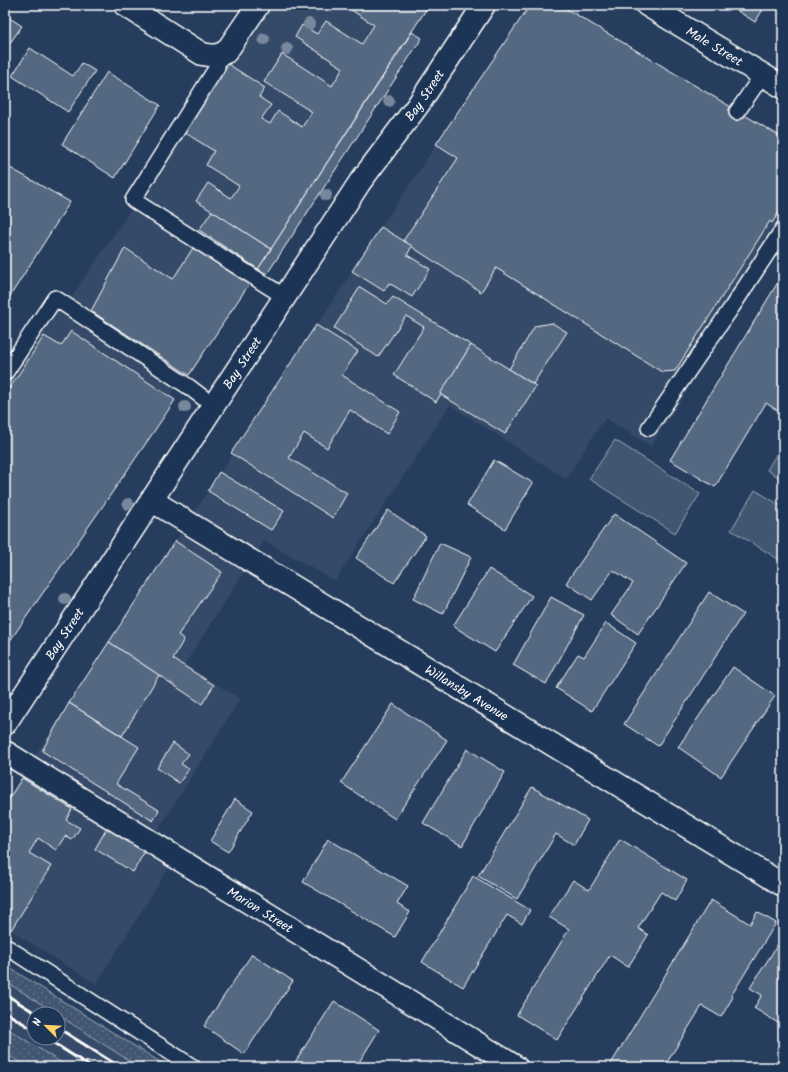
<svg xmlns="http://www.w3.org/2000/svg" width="788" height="1072" font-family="Kalam,sans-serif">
	<defs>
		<pattern id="grass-dots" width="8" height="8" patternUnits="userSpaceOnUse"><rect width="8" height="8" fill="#425672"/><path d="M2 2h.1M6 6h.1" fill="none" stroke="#5e6f87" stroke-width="1.8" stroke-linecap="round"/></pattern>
	</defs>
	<rect width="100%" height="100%" fill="#263d5e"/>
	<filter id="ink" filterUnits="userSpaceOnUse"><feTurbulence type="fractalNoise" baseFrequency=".025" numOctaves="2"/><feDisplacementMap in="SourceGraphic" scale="8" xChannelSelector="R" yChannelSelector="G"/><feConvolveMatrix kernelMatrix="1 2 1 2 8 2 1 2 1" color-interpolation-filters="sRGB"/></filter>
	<g filter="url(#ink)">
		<!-- built -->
		<g fill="#344a68">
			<polygon points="270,5 429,5 5,645 5,360 45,300 62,311"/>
			<polygon points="530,5 560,5 783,138 783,244 651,446 605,418 566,479 450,405 335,581 264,541 185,664 240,699 145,851 170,866 96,984 5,927 5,801 381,227"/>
			<polygon points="5,981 55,1014 34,1014 34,1038 58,1038 58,1016 139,1067 68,1067 5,1027"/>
		</g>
		<!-- grass -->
		<g fill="url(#grass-dots)" stroke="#a0aab8">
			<polygon points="5,965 168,1067 139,1067 5,981"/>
			<polygon points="5,1027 68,1067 26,1067 5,1053"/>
		</g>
		<!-- garden -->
		<g fill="#425672" stroke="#a0aab8">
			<polygon points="615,440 700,494 675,533 589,479"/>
			<polygon points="783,443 783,480 767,470"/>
			<polygon points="755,490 783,507 783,562 731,530"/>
		</g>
		<!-- building -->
		<g fill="#556781" stroke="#fff">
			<polygon points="344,5 429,5 271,249 196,201 208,183 231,198 239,186 206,165 214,151 184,132 228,64 265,88 259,97 271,105 261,119 270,124 278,111 302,127 312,112 264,82 282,54 332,86 343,68 295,37 302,25 317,34 326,21 362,44 374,25"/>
			<polygon points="530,5 560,5 783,138 783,206 772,223 770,221 675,371 662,372 496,268 481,292 403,241 458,158 436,144"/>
			<polygon points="728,5 766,5 755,22"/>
			<polygon points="5,15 22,26 5,50"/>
			<polygon points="412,32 422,38 267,274 258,269"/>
			<polygon points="30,48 73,76 82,63 95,71 68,112 12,76"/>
			<polygon points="107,72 160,105 115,178 62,144"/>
			<polygon points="5,165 70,202 5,304"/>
			<polygon points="212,211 271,249 258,269 199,230"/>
			<polygon points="381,227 412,246 407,255 430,269 412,297 389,283 384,291 352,271"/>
			<polygon points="125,248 173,279 193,248 249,284 189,375 91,311"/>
			<polygon points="783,274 783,414 766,403 715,487 670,460"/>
			<polygon points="360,287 387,304 393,297 471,345 436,402 394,375 424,327 406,316 378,357 334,328"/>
			<polygon points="552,323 567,332 533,384 509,369 535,326"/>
			<polygon points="316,325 358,351 342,375 400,412 387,434 350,410 327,448 304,433 289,458 347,493 333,518 231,453"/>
			<polygon points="71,331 175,400 153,433 5,648 5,395 44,336 61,346"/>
			<polygon points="471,345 536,386 505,434 440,394"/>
			<polygon points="494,460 533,483 505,529 467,505"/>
			<polygon points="219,472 284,511 271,530 208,491"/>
			<polygon points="388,510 426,536 394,583 356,558"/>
			<polygon points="614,514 686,563 638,634 611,615 633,583 613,570 592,600 566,583"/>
			<polygon points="175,541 222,572 178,635 184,639 173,659 214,685 202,704 109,642"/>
			<polygon points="440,543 471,557 443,614 413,599"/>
			<polygon points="489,569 532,596 495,652 453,626"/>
			<polygon points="709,592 743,614 658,746 624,724"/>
			<polygon points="551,597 584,615 546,684 513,665"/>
			<polygon points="606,623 636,643 592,711 556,688 578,654 584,657"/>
			<polygon points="109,642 159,675 122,736 69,703"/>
			<polygon points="733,667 775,696 721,777 678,747"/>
			<polygon points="69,703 139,747 116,784 159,810 153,821 42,751"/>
			<polygon points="393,704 447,740 395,819 341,783"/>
			<polygon points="173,743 189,754 181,764 189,769 179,783 157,768"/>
			<polygon points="467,749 505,772 462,846 423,823"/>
			<polygon points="22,778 72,809 66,820 80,828 72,840 65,836 56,850 38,838 29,853 51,866 11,930 5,926 5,805"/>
			<polygon points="532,787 588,820 574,845 556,834 517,899 478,876"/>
			<polygon points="235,799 253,811 228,852 210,841"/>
			<polygon points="107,828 145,851 133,872 95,849"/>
			<polygon points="328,839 408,886 397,904 410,912 395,937 303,882"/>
			<polygon points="620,839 687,880 675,901 661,892 638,928 648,935 628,967 610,955 557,1040 517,1015 569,929 549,917 573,880 589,890"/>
			<polygon points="473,876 530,910 522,924 507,915 463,987 422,962"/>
			<polygon points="711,900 750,924 757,912 776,923 731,996 733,997 721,1017 702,1006 664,1067 609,1067"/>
			<polygon points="780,941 783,943 783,1016 778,1023 754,1008 762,995 750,988"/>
			<polygon points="252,954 293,981 244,1054 204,1026"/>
			<polygon points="334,1001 379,1030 356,1067 292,1067"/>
			<polygon points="783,1039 783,1052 777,1048"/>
		</g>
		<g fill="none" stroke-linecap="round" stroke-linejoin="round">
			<!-- service casing -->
			<g stroke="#fff" stroke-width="18">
				<g id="service">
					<polyline points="218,56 217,67 133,200 285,297"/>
					<polyline points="737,112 763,74"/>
					<polyline points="5,373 55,298 189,387 214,406"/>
					<polyline points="649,428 732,307 783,229"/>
					<polyline points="5,946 193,1067"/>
				</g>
			</g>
			<!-- minor casing -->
			<g stroke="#fff" stroke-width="25">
				<g id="minor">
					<polyline points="125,5 202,54 215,56 226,52 258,5"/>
					<path id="s1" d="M647,5l136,82"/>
					<path id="s2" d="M151,500l632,385"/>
					<path id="s3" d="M5,752l511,315"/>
				</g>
			</g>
			<!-- tertiary casing -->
			<g stroke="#fff" stroke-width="25">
				<g id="tertiary">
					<path id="s4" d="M5,724l355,-542 58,-77 66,-100"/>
				</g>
			</g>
			<!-- service -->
			<use href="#service" stroke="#1d3557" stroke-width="15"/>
			<!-- minor -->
			<use href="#minor" stroke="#1d3557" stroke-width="22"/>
			<!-- tertiary -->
			<use href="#tertiary" stroke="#1d3557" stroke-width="22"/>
			<!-- rail -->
			<g stroke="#fff" stroke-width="3">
				<polyline points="5,994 37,1014"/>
				<polyline points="5,1012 34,1030"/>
				<polyline points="58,1028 120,1067"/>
				<polyline points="46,1038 91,1067"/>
			</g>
		</g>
		<!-- trees -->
		<g fill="#79879c">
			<circle cx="309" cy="24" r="6"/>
			<circle cx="264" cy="39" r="6"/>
			<circle cx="287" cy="49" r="6"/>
			<circle cx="389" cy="101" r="6"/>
			<circle cx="326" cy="195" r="6"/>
			<circle cx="185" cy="407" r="6"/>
			<circle cx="128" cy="504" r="6"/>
			<circle cx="65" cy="599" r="6"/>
		</g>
	</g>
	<g text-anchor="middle" stroke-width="3.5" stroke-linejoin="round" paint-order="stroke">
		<!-- street labels -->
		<g font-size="13" fill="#fff" stroke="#1d3557">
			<text dy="5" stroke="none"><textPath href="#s1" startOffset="79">Male Street</textPath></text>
			<text dy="5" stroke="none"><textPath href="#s4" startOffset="756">Bay Street</textPath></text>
			<text dy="5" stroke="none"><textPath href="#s4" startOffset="432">Bay Street</textPath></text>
			<text dy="5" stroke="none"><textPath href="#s4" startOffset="108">Bay Street</textPath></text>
			<text dy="5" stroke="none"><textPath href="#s2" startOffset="370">Willansby Avenue</textPath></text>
			<text dy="5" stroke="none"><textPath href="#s3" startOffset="300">Marion Street</textPath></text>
		</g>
	</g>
	<!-- margin -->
	<rect width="788" height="1072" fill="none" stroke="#1d3557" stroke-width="20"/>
	<rect x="10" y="10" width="768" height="1052" fill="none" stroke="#fff" stroke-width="1.5" filter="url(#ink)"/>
	<!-- north arrow -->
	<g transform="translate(46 1026) rotate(294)"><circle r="19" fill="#1d3557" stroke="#77869a"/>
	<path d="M0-3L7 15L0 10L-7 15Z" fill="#ffd166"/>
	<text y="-6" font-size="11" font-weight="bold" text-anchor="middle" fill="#ffffff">N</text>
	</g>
</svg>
